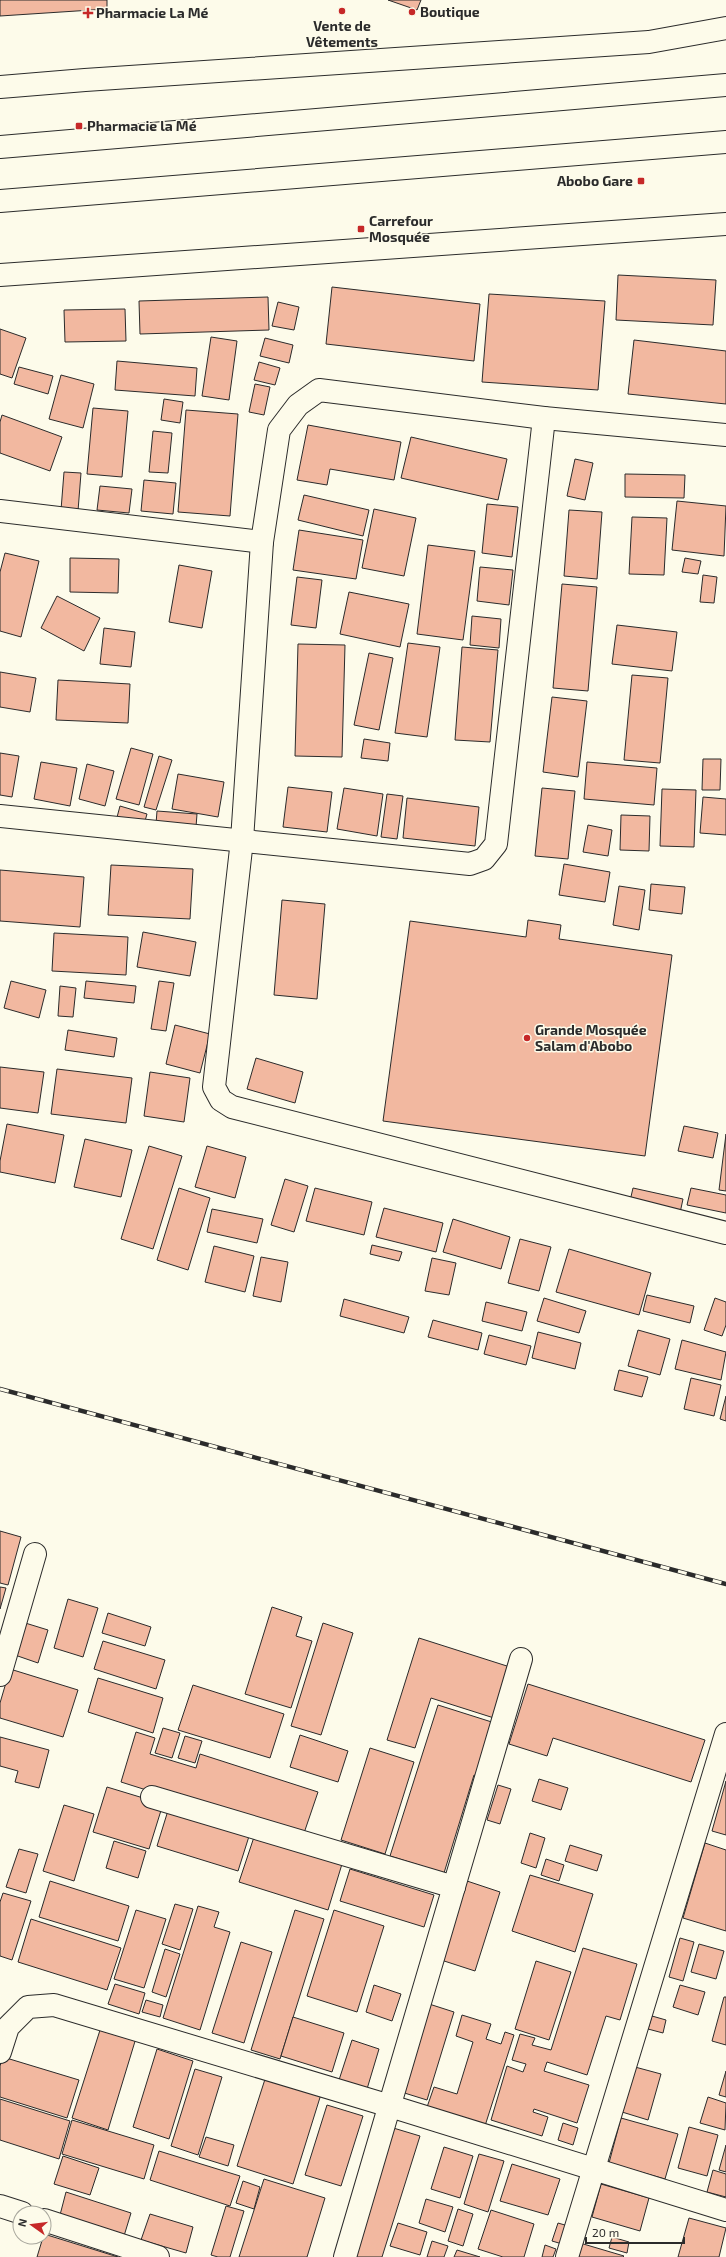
<svg xmlns="http://www.w3.org/2000/svg" width="726" height="2257" font-family="'Exo 2',sans-serif">
	<rect width="100%" height="100%" fill="#fdfbea"/>
	<!-- building -->
	<g fill="#f2b8a0" stroke="#2b2b2b">
		<polygon points="0,0 107,0 107,9 0,16"/>
		<polygon points="388,0 421,0 417,10"/>
		<polygon points="618,275 716,280 713,325 616,320"/>
		<polygon points="332,287 480,304 474,361 326,344"/>
		<polygon points="489,294 605,301 598,390 482,382"/>
		<polygon points="268,297 269,330 140,334 139,301"/>
		<polygon points="278,302 299,307 294,330 272,326"/>
		<polygon points="125,309 126,341 65,342 64,310"/>
		<polygon points="0,329 26,338 12,378 0,374"/>
		<polygon points="211,337 237,341 229,400 202,396"/>
		<polygon points="265,338 293,345 289,363 260,356"/>
		<polygon points="634,340 726,351 726,404 628,394"/>
		<polygon points="117,361 197,368 195,396 115,390"/>
		<polygon points="259,362 280,368 275,385 254,380"/>
		<polygon points="19,367 53,376 48,394 14,384"/>
		<polygon points="61,375 94,384 83,428 49,419"/>
		<polygon points="255,384 270,387 264,415 249,412"/>
		<polygon points="164,399 183,402 180,423 161,420"/>
		<polygon points="93,408 128,411 122,477 87,474"/>
		<polygon points="186,410 238,414 230,516 178,512"/>
		<polygon points="2,415 62,437 50,471 0,453 0,422"/>
		<polygon points="308,425 401,442 394,480 330,469 327,485 297,480"/>
		<polygon points="153,431 172,433 168,473 149,472"/>
		<polygon points="411,437 507,459 498,500 401,478"/>
		<polygon points="575,459 593,463 585,500 567,496"/>
		<polygon points="64,472 81,473 78,511 61,510"/>
		<polygon points="625,474 685,475 684,498 625,497"/>
		<polygon points="144,480 176,483 173,514 141,511"/>
		<polygon points="100,486 132,489 129,513 97,510"/>
		<polygon points="304,495 369,510 363,536 298,520"/>
		<polygon points="677,501 726,506 724,556 672,550"/>
		<polygon points="487,504 518,507 512,557 482,553"/>
		<polygon points="374,509 416,518 404,576 362,568"/>
		<polygon points="569,510 602,512 597,579 564,576"/>
		<polygon points="632,517 667,518 664,575 629,574"/>
		<polygon points="299,530 363,540 356,579 293,570"/>
		<polygon points="428,545 475,551 463,640 417,634"/>
		<polygon points="5,553 39,561 21,637 0,631 0,572"/>
		<polygon points="70,558 119,559 118,593 70,592"/>
		<polygon points="685,558 701,561 698,574 682,572"/>
		<polygon points="179,565 212,571 202,628 169,622"/>
		<polygon points="480,567 513,570 509,605 477,601"/>
		<polygon points="703,575 717,577 714,603 700,602"/>
		<polygon points="297,577 322,580 316,628 291,625"/>
		<polygon points="562,584 597,587 588,691 553,688"/>
		<polygon points="349,592 409,604 400,647 340,634"/>
		<polygon points="57,596 100,618 84,651 41,628"/>
		<polygon points="472,616 501,619 499,648 470,645"/>
		<polygon points="617,625 677,632 672,671 612,664"/>
		<polygon points="104,628 135,632 131,667 100,664"/>
		<polygon points="408,643 440,647 427,737 395,733"/>
		<polygon points="298,644 345,645 342,757 295,756"/>
		<polygon points="462,647 498,650 490,742 455,740"/>
		<polygon points="369,653 393,658 379,730 354,725"/>
		<polygon points="0,672 36,678 30,712 0,707"/>
		<polygon points="632,675 668,678 660,763 624,760"/>
		<polygon points="58,680 130,684 128,723 56,720"/>
		<polygon points="552,697 587,701 578,777 543,772"/>
		<polygon points="364,739 390,743 388,761 361,758"/>
		<polygon points="131,748 153,754 139,805 116,799"/>
		<polygon points="0,753 19,756 12,797 0,795"/>
		<polygon points="159,756 172,760 156,810 144,807"/>
		<polygon points="703,759 721,759 720,790 702,790"/>
		<polygon points="41,762 77,768 70,806 34,799"/>
		<polygon points="587,762 657,768 654,805 584,799"/>
		<polygon points="87,764 114,771 105,806 79,799"/>
		<polygon points="178,774 224,782 218,817 172,809"/>
		<polygon points="288,787 332,792 327,832 283,827"/>
		<polygon points="344,788 383,794 377,836 337,829"/>
		<polygon points="542,788 575,791 568,859 535,856"/>
		<polygon points="662,789 696,790 694,847 660,846"/>
		<polygon points="387,794 403,796 397,839 381,837"/>
		<polygon points="703,797 726,799 726,835 700,833"/>
		<polygon points="407,798 479,807 475,846 403,838"/>
		<polygon points="120,806 147,814 143,828 116,821"/>
		<polygon points="157,811 197,814 196,827 156,824"/>
		<polygon points="621,815 650,816 649,851 620,850"/>
		<polygon points="588,825 612,830 608,856 583,852"/>
		<polygon points="564,864 610,872 605,902 559,895"/>
		<polygon points="111,865 193,869 190,919 108,915"/>
		<polygon points="0,870 84,877 80,927 0,921"/>
		<polygon points="651,884 685,887 682,914 649,910"/>
		<polygon points="619,886 645,890 639,930 613,925"/>
		<polygon points="282,900 325,904 317,999 274,995"/>
		<polygon points="528,920 561,925 559,939 672,955 645,1156 383,1121 410,921 526,937"/>
		<polygon points="143,932 196,942 190,976 137,967"/>
		<polygon points="54,933 128,937 126,975 52,971"/>
		<polygon points="11,981 46,990 39,1018 4,1008"/>
		<polygon points="86,981 136,986 134,1003 84,998"/>
		<polygon points="159,981 174,983 166,1031 151,1029"/>
		<polygon points="60,986 76,988 73,1017 58,1016"/>
		<polygon points="175,1025 210,1034 200,1073 166,1064"/>
		<polygon points="68,1030 117,1038 114,1057 65,1050"/>
		<polygon points="256,1058 303,1072 295,1103 247,1089"/>
		<polygon points="0,1067 44,1072 38,1113 0,1108"/>
		<polygon points="57,1069 132,1078 126,1123 51,1114"/>
		<polygon points="150,1072 190,1078 184,1122 144,1116"/>
		<polygon points="7,1124 64,1135 55,1183 0,1172 0,1161"/>
		<polygon points="684,1126 718,1133 713,1158 678,1151"/>
		<polygon points="726,1134 726,1191 719,1190"/>
		<polygon points="85,1139 132,1150 121,1197 74,1187"/>
		<polygon points="149,1146 182,1156 153,1249 121,1239"/>
		<polygon points="207,1146 246,1157 235,1198 195,1187"/>
		<polygon points="285,1179 308,1186 294,1232 271,1225"/>
		<polygon points="179,1188 210,1198 188,1270 157,1260"/>
		<polygon points="315,1188 372,1202 364,1235 306,1221"/>
		<polygon points="633,1188 683,1199 680,1213 630,1201"/>
		<polygon points="691,1188 726,1195 726,1213 687,1205"/>
		<polygon points="384,1208 443,1223 436,1252 376,1237"/>
		<polygon points="212,1209 263,1219 257,1243 207,1232"/>
		<polygon points="453,1219 510,1237 501,1269 443,1252"/>
		<polygon points="520,1239 551,1247 539,1291 508,1283"/>
		<polygon points="372,1245 402,1252 399,1261 370,1254"/>
		<polygon points="214,1246 254,1256 245,1292 205,1282"/>
		<polygon points="569,1249 651,1273 639,1315 556,1292"/>
		<polygon points="261,1257 288,1262 281,1302 253,1296"/>
		<polygon points="432,1258 456,1263 449,1295 425,1291"/>
		<polygon points="647,1295 694,1306 690,1323 643,1311"/>
		<polygon points="544,1298 586,1311 579,1333 537,1321"/>
		<polygon points="715,1298 726,1302 726,1325 722,1336 704,1330"/>
		<polygon points="344,1299 409,1317 404,1333 340,1316"/>
		<polygon points="486,1302 527,1312 522,1331 482,1321"/>
		<polygon points="433,1320 482,1333 478,1350 428,1337"/>
		<polygon points="638,1330 670,1339 660,1375 628,1366"/>
		<polygon points="538,1332 581,1343 575,1369 532,1358"/>
		<polygon points="489,1335 531,1346 526,1365 484,1354"/>
		<polygon points="682,1340 726,1352 721,1380 675,1369"/>
		<polygon points="619,1370 648,1377 642,1397 614,1390"/>
		<polygon points="691,1378 721,1385 714,1416 684,1409"/>
		<polygon points="726,1396 726,1421 720,1419"/>
		<polygon points="0,1531 21,1537 8,1585 0,1583"/>
		<polygon points="0,1587 6,1588 0,1609"/>
		<polygon points="68,1599 98,1608 83,1657 54,1648"/>
		<polygon points="272,1607 302,1617 296,1636 312,1641 291,1708 245,1694"/>
		<polygon points="108,1613 151,1627 145,1646 102,1633"/>
		<polygon points="22,1622 48,1630 38,1663 12,1654"/>
		<polygon points="323,1623 353,1633 321,1735 291,1726"/>
		<polygon points="419,1638 510,1667 494,1718 431,1698 415,1748 387,1740"/>
		<polygon points="103,1641 165,1660 156,1689 94,1669"/>
		<polygon points="10,1669 78,1690 63,1737 0,1718 0,1703"/>
		<polygon points="98,1678 163,1698 153,1733 88,1712"/>
		<polygon points="528,1684 705,1740 691,1782 553,1738 547,1756 509,1744"/>
		<polygon points="193,1685 284,1714 270,1758 178,1730"/>
		<polygon points="438,1705 498,1724 481,1778 474,1775 444,1873 390,1856"/>
		<polygon points="163,1728 180,1733 172,1758 155,1753"/>
		<polygon points="136,1732 155,1738 150,1754 196,1768 200,1754 318,1792 302,1839 121,1782"/>
		<polygon points="300,1735 348,1751 338,1782 290,1767"/>
		<polygon points="185,1736 202,1741 195,1763 178,1758"/>
		<polygon points="0,1737 49,1750 39,1788 15,1782 18,1771 0,1766"/>
		<polygon points="370,1748 414,1762 385,1854 341,1840"/>
		<polygon points="539,1779 568,1788 561,1810 532,1801"/>
		<polygon points="726,1781 726,1835 712,1831"/>
		<polygon points="498,1785 511,1789 500,1824 487,1820"/>
		<polygon points="107,1787 163,1804 149,1849 93,1832"/>
		<polygon points="170,1804 251,1830 238,1871 157,1846"/>
		<polygon points="64,1805 94,1814 74,1881 43,1871"/>
		<polygon points="530,1833 545,1838 536,1868 521,1863"/>
		<polygon points="254,1837 342,1864 328,1910 239,1882"/>
		<polygon points="114,1841 146,1851 138,1878 106,1868"/>
		<polygon points="705,1843 726,1850 726,1931 683,1918"/>
		<polygon points="570,1845 602,1855 597,1871 565,1861"/>
		<polygon points="19,1849 38,1854 26,1893 6,1887"/>
		<polygon points="546,1859 564,1865 559,1881 541,1875"/>
		<polygon points="350,1869 434,1895 424,1927 340,1901"/>
		<polygon points="530,1875 593,1894 575,1952 512,1931"/>
		<polygon points="464,1880 500,1892 475,1971 438,1959"/>
		<polygon points="50,1881 129,1906 118,1941 39,1917"/>
		<polygon points="3,1893 31,1901 12,1960 0,1956 0,1902"/>
		<polygon points="175,1904 193,1909 180,1950 162,1944"/>
		<polygon points="198,1906 219,1912 214,1927 230,1932 200,2030 163,2018"/>
		<polygon points="136,1910 166,1919 144,1988 114,1979"/>
		<polygon points="295,1910 324,1919 280,2059 251,2050"/>
		<polygon points="334,1910 384,1926 357,2012 307,1996"/>
		<polygon points="31,1919 121,1948 107,1990 18,1962"/>
		<polygon points="680,1938 694,1942 683,1981 669,1977"/>
		<polygon points="241,1942 272,1952 244,2043 212,2033"/>
		<polygon points="699,1944 724,1951 716,1979 691,1972"/>
		<polygon points="583,1948 637,1964 620,2020 606,2016 587,2075 547,2062 544,2071 589,2085 577,2123 534,2109 533,2112 548,2117 542,2136 491,2120 507,2066 523,2072 526,2064 512,2060 520,2034 535,2038 532,2045 551,2050"/>
		<polygon points="165,1949 180,1954 166,1997 152,1992"/>
		<polygon points="536,1961 571,1972 549,2040 515,2029"/>
		<polygon points="115,1984 145,1993 139,2014 108,2004"/>
		<polygon points="374,1985 401,1994 392,2021 366,2012"/>
		<polygon points="680,1985 705,1992 698,2015 673,2007"/>
		<polygon points="724,1997 726,1997 726,2045 712,2041"/>
		<polygon points="146,2000 163,2005 160,2017 142,2012"/>
		<polygon points="426,2003 454,2012 427,2100 398,2091"/>
		<polygon points="462,2015 491,2024 486,2039 501,2044 505,2032 514,2035 484,2129 426,2110 434,2087 457,2094 473,2042 456,2036"/>
		<polygon points="652,2016 666,2020 663,2033 648,2029"/>
		<polygon points="293,2017 344,2033 332,2072 281,2056"/>
		<polygon points="101,2027 136,2038 108,2130 72,2118"/>
		<polygon points="352,2040 379,2049 367,2089 339,2080"/>
		<polygon points="157,2049 193,2061 169,2139 133,2127"/>
		<polygon points="3,2057 79,2080 67,2118 0,2097 0,2066"/>
		<polygon points="635,2067 661,2074 648,2120 622,2112"/>
		<polygon points="195,2069 222,2077 198,2155 171,2146"/>
		<polygon points="726,2071 726,2097 719,2095"/>
		<polygon points="267,2073 322,2091 293,2184 237,2166"/>
		<polygon points="708,2097 726,2103 725,2130 700,2123"/>
		<polygon points="0,2099 70,2121 59,2159 0,2140"/>
		<polygon points="327,2105 363,2116 341,2186 305,2175"/>
		<polygon points="621,2118 678,2134 665,2179 609,2163"/>
		<polygon points="72,2120 154,2145 144,2179 62,2154"/>
		<polygon points="563,2123 578,2128 573,2145 558,2140"/>
		<polygon points="390,2127 420,2136 382,2257 350,2257"/>
		<polygon points="689,2127 718,2135 707,2176 678,2168"/>
		<polygon points="206,2137 234,2145 228,2166 199,2157"/>
		<polygon points="726,2145 726,2172 719,2170"/>
		<polygon points="444,2147 473,2156 460,2198 431,2189"/>
		<polygon points="159,2151 240,2176 230,2206 150,2180"/>
		<polygon points="479,2154 504,2161 488,2212 464,2204"/>
		<polygon points="63,2156 99,2168 90,2195 54,2184"/>
		<polygon points="512,2164 560,2179 548,2215 500,2201"/>
		<polygon points="713,2170 726,2174 726,2197 707,2192"/>
		<polygon points="264,2179 325,2198 307,2257 239,2257"/>
		<polygon points="243,2181 260,2187 254,2209 236,2203"/>
		<polygon points="601,2184 649,2198 640,2231 592,2217"/>
		<polygon points="66,2192 131,2213 124,2236 60,2215"/>
		<polygon points="426,2199 453,2207 445,2232 419,2223"/>
		<polygon points="226,2206 244,2211 230,2257 218,2257 211,2255"/>
		<polygon points="458,2209 473,2214 463,2246 448,2241"/>
		<polygon points="491,2210 534,2224 524,2257 503,2257 478,2249"/>
		<polygon points="150,2214 193,2227 186,2253 141,2240"/>
		<polygon points="689,2218 726,2228 719,2257 678,2257"/>
		<polygon points="398,2223 427,2232 420,2255 390,2246"/>
		<polygon points="558,2223 575,2228 569,2246 552,2241"/>
		<polygon points="44,2234 118,2257 37,2257"/>
		<polygon points="612,2237 629,2242 627,2253 609,2248"/>
		<polygon points="432,2241 448,2246 444,2257 427,2257"/>
		<polygon points="580,2243 624,2256 623,2257 576,2257"/>
		<polygon points="545,2245 556,2249 553,2257 542,2257"/>
		<polygon points="457,2250 480,2257 454,2257"/>
	</g>
	<g fill="none" stroke-linecap="round" stroke-linejoin="round">
		<!-- minor casing -->
		<g stroke="#2b2b2b" stroke-width="24">
			<g id="minor">
				<polyline points="726,435 544,418 319,390 298,405 279,430 262,542 242,840 214,1087 221,1100 232,1107 726,1233"/>
				<polyline points="0,511 262,542"/>
				<polyline points="0,816 470,864 484,859 496,844 544,418"/>
				<polyline points="0,1675 35,1554"/>
				<polyline points="152,1797 454,1887"/>
				<polyline points="0,2052 8,2027 28,2007 54,2005 390,2106 726,2210"/>
				<polyline points="0,2206 22,2213"/>
				<polyline points="44,2220 158,2257"/>
				<polyline points="345,2257 521,1659"/>
				<polyline points="567,2257 726,1734"/>
			</g>
		</g>
		<!-- primary casing -->
		<g stroke="#2b2b2b" stroke-width="24">
			<g id="primary">
				<polyline points="0,87 85,80 649,42 726,28"/>
				<polyline points="0,147 726,85"/>
				<polyline points="0,201 726,142"/>
				<polyline points="0,275 726,224"/>
			</g>
		</g>
		<!-- minor -->
		<use href="#minor" stroke="#fdfbea" stroke-width="22"/>
		<!-- primary -->
		<use href="#primary" stroke="#fdfbea" stroke-width="22"/>
		<!-- rail casing -->
		<g stroke="#2b2b2b" stroke-width="4.5">
			<polyline id="rail" points="0,1389 726,1584"/>
		</g>
		<!-- rail -->
		<use href="#rail" stroke="#fdfbea" stroke-width="3" stroke-dasharray="9" stroke-linecap="butt"/>
	</g>
	<!-- markers -->
	<g fill="#c62828" stroke="#fdfbea" stroke-width="1.5">
		<circle cx="342" cy="11" r="4"/>
		<circle cx="412" cy="12" r="4"/>
		<path d="M86 7h4v4h4v4h-4v4h-4v-4h-4v-4h4z"/>
		<rect x="75" y="122" width="8" height="8" rx="2"/>
		<rect x="637" y="177" width="8" height="8" rx="2"/>
		<rect x="357" y="225" width="8" height="8" rx="2"/>
		<circle cx="527" cy="1038" r="4"/>
	</g>
	<g text-anchor="middle" stroke-width="3" stroke-linejoin="round" paint-order="stroke">
		<!-- poi labels -->
		<g font-size="14" font-weight="bold" fill="#2b2b2b" stroke="#fdfbea" text-anchor="start">
			<text x="420" y="17">Boutique</text>
			<text x="96" y="18">Pharmacie La Mé</text>
			<text x="342" y="31" text-anchor="middle">Vente de<tspan x="342" dy="16">Vêtements</tspan></text>
			<text x="87" y="131">Pharmacie la Mé</text>
			<text x="633" y="186" text-anchor="end">Abobo Gare</text>
			<text x="369" y="226">Carrefour<tspan x="369" dy="16">Mosquée</tspan></text>
			<text x="535" y="1035">Grande Mosquée<tspan x="535" dy="16">Salam d'Abobo</tspan></text>
		</g>
	</g>
	<!-- north arrow -->
	<g transform="translate(32 2225) rotate(284)"><circle r="19" fill="#fdfbea" stroke="#a9a89e"/>
	<path d="M0-3L7 15L0 10L-7 15Z" fill="#c62828"/>
	<text y="-6" font-size="11" font-weight="bold" text-anchor="middle" fill="#2b2b2b">N</text>
	</g>
	<!-- scale -->
	<path d="M586 2237v6h98v-6" fill="none" stroke="#2b2b2b" stroke-width="2"/>
	<text x="592" y="2237" font-size="12" fill="#2b2b2b" stroke="#fdfbea" stroke-width="3" paint-order="stroke">20 m</text>
</svg>
